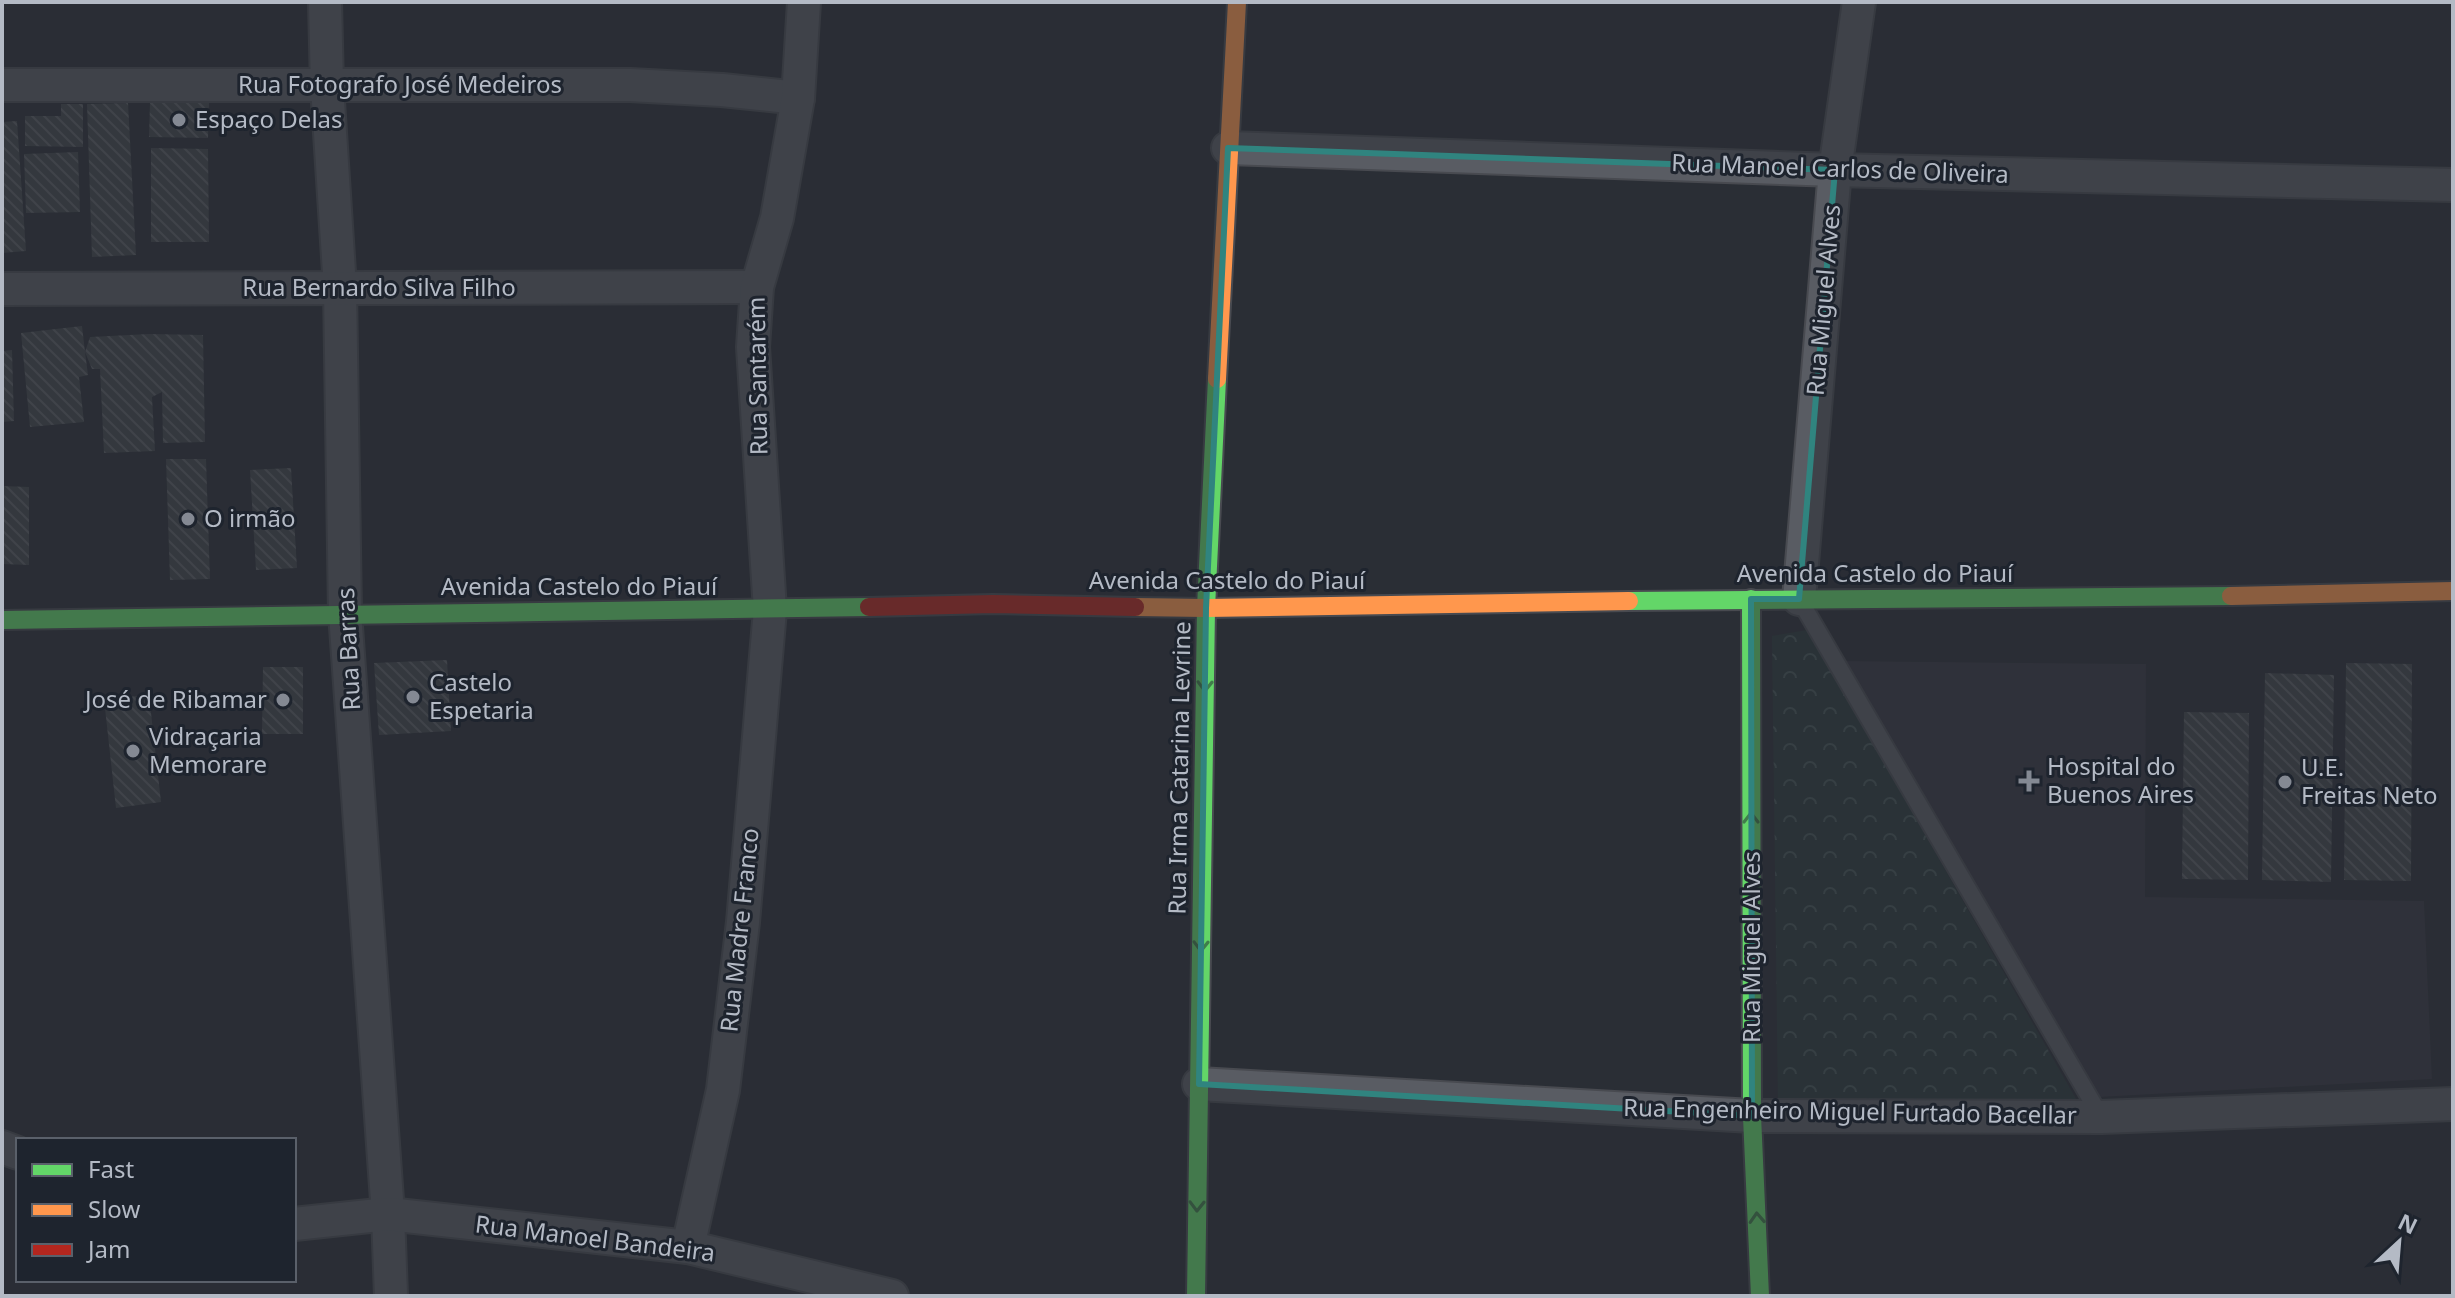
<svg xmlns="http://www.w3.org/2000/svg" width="2455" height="1298" font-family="'Noto Sans',sans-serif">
	<defs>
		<pattern id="forest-crowns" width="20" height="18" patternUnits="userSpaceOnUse" patternTransform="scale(2)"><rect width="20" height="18" fill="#2a393b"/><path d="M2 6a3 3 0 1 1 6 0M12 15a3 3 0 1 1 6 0" fill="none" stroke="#465456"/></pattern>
		<pattern id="building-back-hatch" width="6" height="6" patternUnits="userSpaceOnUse" patternTransform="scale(2)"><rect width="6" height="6" fill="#42454b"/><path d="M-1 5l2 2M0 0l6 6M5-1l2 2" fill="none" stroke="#5b5e63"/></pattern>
	</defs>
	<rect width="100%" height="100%" fill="#2a2e35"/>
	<!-- medical -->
	<polygon fill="#363540" points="1842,661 2146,664 2145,897 2424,901 2432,1079 2099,1097"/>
	<!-- forest -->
	<polygon fill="url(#forest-crowns)" points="1808,630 2076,1099 1778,1099 1772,636"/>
	<!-- building -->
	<g fill="url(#building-back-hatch)">
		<polygon points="150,102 209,103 208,138 149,137"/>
		<polygon points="128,103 136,255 92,257 87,104"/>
		<polygon points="61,104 83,104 83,147 25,146 25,116 61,116"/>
		<polygon points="17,121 26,251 2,253 2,122"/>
		<polygon points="151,148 208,149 209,242 151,242"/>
		<polygon points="78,152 80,212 26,213 24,154"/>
		<polygon points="82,326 85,352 90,337 149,334 203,335 205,442 163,443 162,392 152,397 155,451 104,453 100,369 92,369 85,352 88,375 79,377 84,422 30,427 21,333"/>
		<polygon points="12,350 14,421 2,422 2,351"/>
		<polygon points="166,459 206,459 210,579 170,580"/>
		<polygon points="291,468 297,568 256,570 250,470"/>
		<polygon points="2,486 29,487 29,565 2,564"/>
		<polygon points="447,660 451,731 379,735 374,663"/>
		<polygon points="2346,663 2412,664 2411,881 2344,880"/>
		<polygon points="263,667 303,667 303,734 262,734"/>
		<polygon points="2265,673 2334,675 2331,882 2262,880"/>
		<polygon points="149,695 161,802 116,808 104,699"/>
		<polygon points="2184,712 2249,713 2248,880 2182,879"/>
	</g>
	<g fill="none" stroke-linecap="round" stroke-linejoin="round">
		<!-- lane casing -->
		<g stroke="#484a50" stroke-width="20">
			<polyline id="lane" points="1802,604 2101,1117"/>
		</g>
		<!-- street casing -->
		<g stroke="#484a50" stroke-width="36">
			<g id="street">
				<polyline points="325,2 327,86 340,288 345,613 388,1214 391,1296"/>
				<polyline points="2,85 630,85 722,90 798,98"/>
				<polyline points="1228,148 1835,170 2453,185"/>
				<polyline points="2,289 757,287"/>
				<polyline points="1799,599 1835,170 1859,2"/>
				<polyline points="1199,1084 1752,1116 2101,1117 2453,1104"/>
				<polyline points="2,1147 18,1153"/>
				<polyline points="294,1224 388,1214 688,1247 892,1296"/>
				<polyline points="688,1247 723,1090 743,922 770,610 753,347 757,287 777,218 798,98 804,2"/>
			</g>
		</g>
		<!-- fast casing -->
		<g stroke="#484a50" stroke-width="22">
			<g id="fast">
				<polyline points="1751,599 1752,1116 1760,1296"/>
				<polyline points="1629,601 2231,596"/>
				<polyline points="2,620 869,607"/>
				<polyline points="1196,1296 1206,608 1217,379"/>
			</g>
		</g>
		<!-- slow casing -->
		<g stroke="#484a50" stroke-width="22">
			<g id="slow">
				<polyline points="1217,379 1237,2"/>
				<polyline points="2231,596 2453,591"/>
				<polyline points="1135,607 1206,608 1629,601"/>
			</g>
		</g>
		<!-- jam casing -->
		<g stroke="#484a50" stroke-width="22">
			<polyline id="jam" points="869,607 993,604 1135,607"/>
		</g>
		<!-- lane -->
		<use href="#lane" stroke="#595c63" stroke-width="16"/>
		<!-- street -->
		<use href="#street" stroke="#595c63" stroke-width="32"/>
		<!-- fast -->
		<use href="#fast" stroke="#63d668" stroke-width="18"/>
		<!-- slow -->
		<use href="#slow" stroke="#ff974d" stroke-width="18"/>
		<!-- jam -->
		<use href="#jam" stroke="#b3261e" stroke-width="18"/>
	</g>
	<!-- one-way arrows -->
	<defs><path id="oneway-chevron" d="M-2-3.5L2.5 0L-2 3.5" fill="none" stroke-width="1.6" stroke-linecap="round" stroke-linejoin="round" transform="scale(2)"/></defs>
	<g stroke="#407d4b">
		<use href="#oneway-chevron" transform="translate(1205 686) rotate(91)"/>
		<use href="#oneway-chevron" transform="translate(1751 818) rotate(-90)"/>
		<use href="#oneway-chevron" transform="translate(1201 946) rotate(91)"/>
		<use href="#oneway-chevron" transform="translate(1197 1206) rotate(91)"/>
		<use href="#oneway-chevron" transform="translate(1757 1218) rotate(-93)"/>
	</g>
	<!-- marked area -->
	<path d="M0 0H2455V1298H0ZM1228,148l607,22 -36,429h-48l1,517 -553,-32 7,-476z" fill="#2a2e35" fill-opacity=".55" fill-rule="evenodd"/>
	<path fill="none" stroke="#30847f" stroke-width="6" stroke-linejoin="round" d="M1228,148l607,22 -36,429h-48l1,517 -553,-32 7,-476z"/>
	<!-- markers -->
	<g fill="#848993" stroke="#1e242e" stroke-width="3">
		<circle cx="179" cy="120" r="8"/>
		<circle cx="188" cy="519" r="8"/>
		<circle cx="413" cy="697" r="8"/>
		<circle cx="283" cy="700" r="8"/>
		<circle cx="133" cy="751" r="8"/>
		<path d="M2025 769h8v8h8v8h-8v8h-8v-8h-8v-8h8z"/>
		<circle cx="2285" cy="782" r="8"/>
	</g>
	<g text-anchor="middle" stroke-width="6" stroke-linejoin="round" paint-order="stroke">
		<!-- street labels -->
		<g font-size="24" fill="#b4bac5" stroke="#1e242e">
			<text x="400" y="93">Rua Fotografo José Medeiros</text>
			<text transform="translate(1840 169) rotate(2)" y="8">Rua Manoel Carlos de Oliveira</text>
			<text x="379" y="296">Rua Bernardo Silva Filho</text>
			<text transform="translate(1824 300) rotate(-85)" y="8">Rua Miguel Alves</text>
			<text transform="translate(758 376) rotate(-91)" y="8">Rua Santarém</text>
			<text x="1875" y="582">Avenida Castelo do Piauí</text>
			<text x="1227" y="589">Avenida Castelo do Piauí</text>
			<text x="579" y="595">Avenida Castelo do Piauí</text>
			<text transform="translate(349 649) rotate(-93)" y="8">Rua Barras</text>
			<text transform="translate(1180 768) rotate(-89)" y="8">Rua Irma Catarina Levrine</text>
			<text transform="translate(740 930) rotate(-84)" y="8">Rua Madre Franco</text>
			<text transform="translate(1752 947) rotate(-90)" y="8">Rua Miguel Alves</text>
			<text transform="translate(1850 1112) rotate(1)" y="8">Rua Engenheiro Miguel Furtado Bacellar</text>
			<text transform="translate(595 1239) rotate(7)" y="8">Rua Manoel Bandeira</text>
		</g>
		<!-- poi labels -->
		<g font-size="24" fill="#b4bac5" stroke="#1e242e" text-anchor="start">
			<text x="195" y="128">Espaço Delas</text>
			<text x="204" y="527">O irmão</text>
			<text x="429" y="691">Castelo<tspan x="429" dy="28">Espetaria</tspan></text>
			<text x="267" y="708" text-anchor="end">José de Ribamar</text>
			<text x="149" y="745">Vidraçaria<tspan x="149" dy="28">Memorare</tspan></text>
			<text x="2047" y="775">Hospital do<tspan x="2047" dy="28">Buenos Aires</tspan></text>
			<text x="2301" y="776">U.E.<tspan x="2301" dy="28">Freitas Neto</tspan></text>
		</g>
	</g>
	<!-- border -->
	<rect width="2455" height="1298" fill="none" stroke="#b4bac5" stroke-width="8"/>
	<!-- legend -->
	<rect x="16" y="1138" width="280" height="144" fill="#1e242e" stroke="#5a606a" stroke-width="2"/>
	<rect x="32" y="1164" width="40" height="12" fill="#63d668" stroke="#5a606a" stroke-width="2"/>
	<text x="88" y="1178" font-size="24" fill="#b4bac5">Fast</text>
	<rect x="32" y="1204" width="40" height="12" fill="#ff974d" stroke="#5a606a" stroke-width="2"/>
	<text x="88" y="1218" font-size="24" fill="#b4bac5">Slow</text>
	<rect x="32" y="1244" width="40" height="12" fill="#b3261e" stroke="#5a606a" stroke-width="2"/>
	<text x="88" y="1258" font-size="24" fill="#b4bac5">Jam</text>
	<!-- north arrow -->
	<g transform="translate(2399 1242) rotate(26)" stroke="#1e242e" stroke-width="6" paint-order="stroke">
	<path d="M0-6L14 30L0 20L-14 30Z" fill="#b4bac5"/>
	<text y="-12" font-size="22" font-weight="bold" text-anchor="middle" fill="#b4bac5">N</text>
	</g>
</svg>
